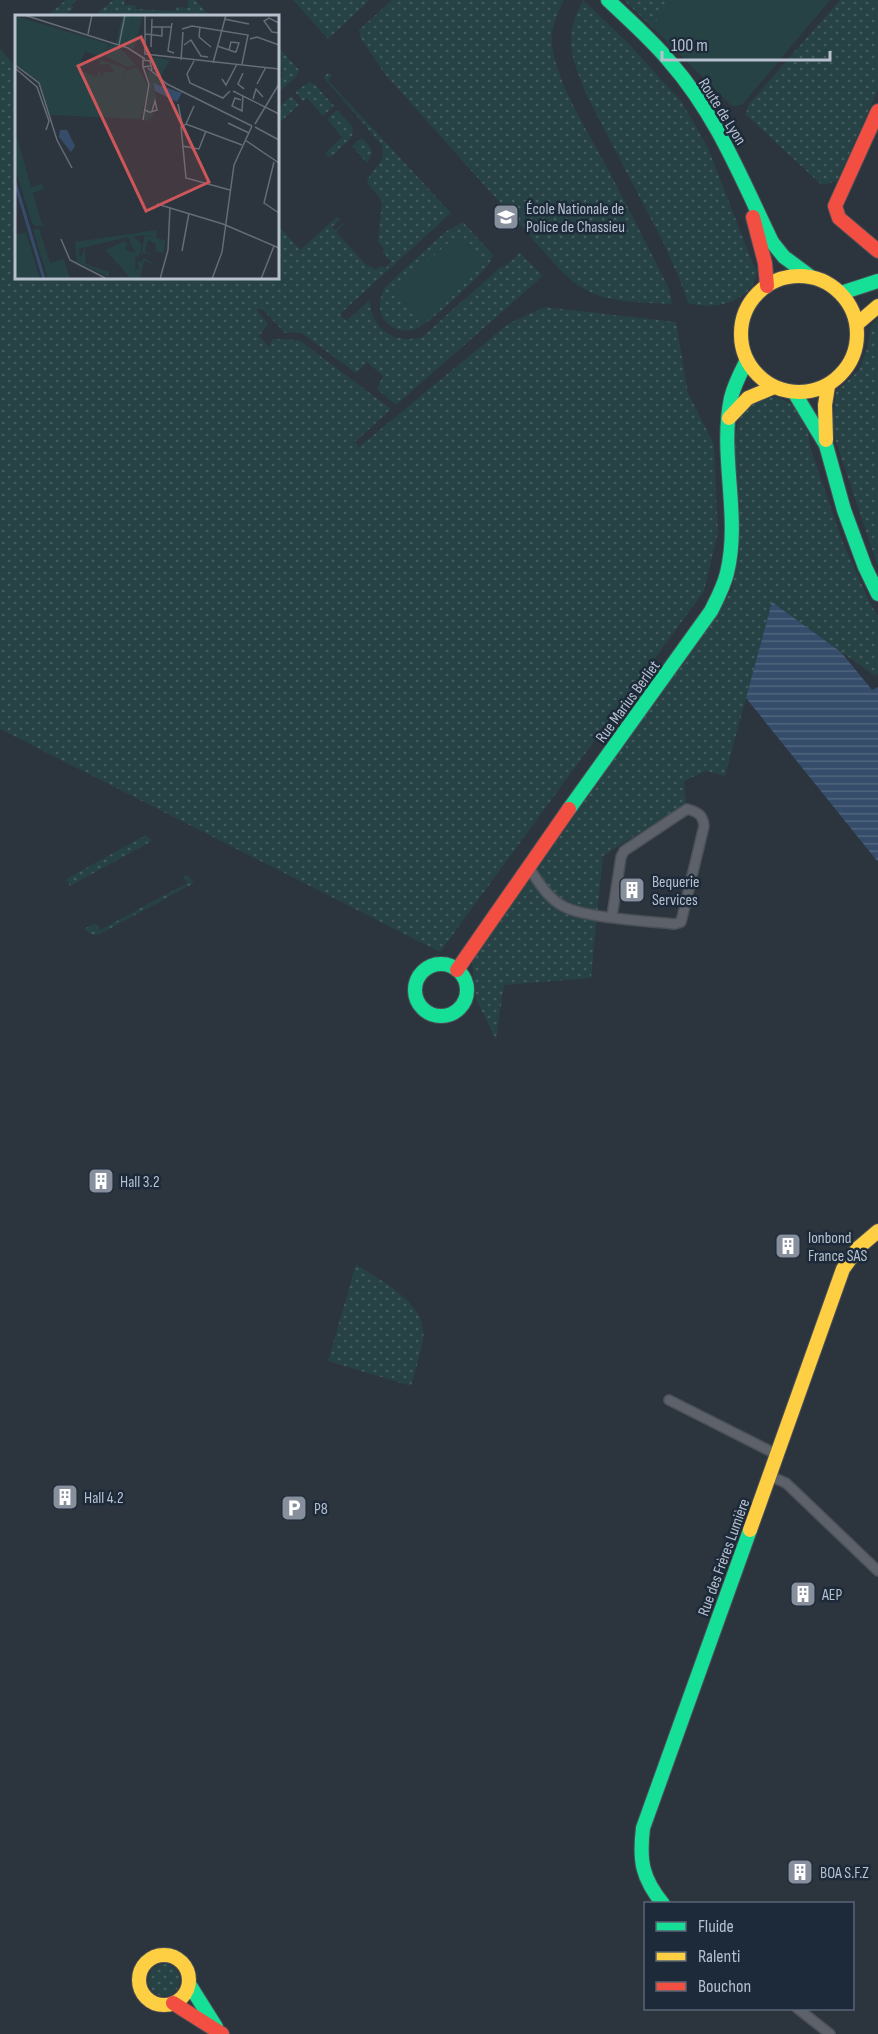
<svg xmlns="http://www.w3.org/2000/svg" width="878" height="2034" font-family="'Sofia Sans Condensed',sans-serif">
	<defs>
		<pattern id="grass-dots" width="8" height="8" patternUnits="userSpaceOnUse" patternTransform="scale(1.5)"><rect width="8" height="8" fill="#274245"/><path d="M2 2h.1M6 6h.1" fill="none" stroke="#445c5f" stroke-width="1.8" stroke-linecap="round"/></pattern>
		<pattern id="water-rules" width="6" height="5" patternUnits="userSpaceOnUse" patternTransform="scale(1.5)"><rect width="6" height="5" fill="#354d6a"/><path d="M0 2.5h6" fill="none" stroke="#50657e"/></pattern>
	</defs>
	<rect width="100%" height="100%" fill="#2c343d"/>
	<!-- grass -->
	<g fill="url(#grass-dots)">
		<polygon points="66,0 77,0 71,5 74,8 67,14 69,16 47,16"/>
		<polygon points="113,0 125,0 124,5 135,5 136,9 176,11 177,7 188,8 188,0 195,0 210,16 94,16"/>
		<polygon points="293,0 370,0 328,39"/>
		<path d="M392,0h172c-5,10 -11,23 -12,35 -3,37 37,98 54,131 22,40 42,82 63,123l3,15c-32,-2 -65,0 -93,-18 -7,-4 -12,-10 -18,-15l-177,-198 -24,-36 -1,-7z"/>
		<path d="M583,0l45,43 53,58 27,47 45,116 5,6c-5,32 -43,41 -70,33l-9,-25 -16,-36 -75,-144c-16,-38 -26,-59 -5,-98z"/>
		<polygon points="624,0 673,0 652,27"/>
		<polygon points="840,0 878,0 878,90 837,181 822,185 746,115 748,105"/>
		<polygon points="278,47 299,70 296,77 278,93 278,81 283,76 281,73 283,71 278,64"/>
		<path d="M0,49l16,18v211h262v-53l22,25 37,-33 2,3 -7,7 3,3 8,-7 1,1 -8,8 30,33 6,2 3,3 5,-4 6,2 5,-6 -9,-11 2,-2 -6,-7 4,-41 -15,-18c5,-18 19,-16 15,-38l-58,-67 3,-5 6,2 -5,5 123,133 -111,101 6,7 24,-21c0,28 25,45 52,37l80,-71 2,1 16,-14 23,23 -147,129 -19,-16 6,-13 -16,-14 -11,11 -52,-38 -7,-3 -12,1 -24,-25 -4,2 11,14 -9,12 10,11 4,-8 26,1 92,69 -36,33 4,5 149,-123 36,-17 132,15 12,71 26,51 4,89 -14,58 -264,361 -440,-223z"/>
		<polygon points="309,82 315,85 334,106 323,116 307,98 303,101 295,92"/>
		<polygon points="291,96 299,105 278,124 278,108"/>
		<polygon points="337,110 352,126 353,134 348,141 330,158 325,153 342,137 327,119"/>
		<polygon points="362,138 371,148 372,153 367,163 352,146"/>
		<path d="M463,222l30,33 -4,9c-10,13 -59,59 -73,65 -10,4 -22,1 -30,-7 -9,-10 -7,-24 -1,-35l60,-55z"/>
		<polygon points="878,319 878,564 877,564 832,430 836,392 859,370 867,349 871,325"/>
		<polygon points="756,397 776,397 793,404 806,420 811,450 843,543 871,605 878,616 878,674 875,676 772,602 725,776 706,771 684,781 686,803 603,856 591,978 504,985 496,1040 476,999 472,962 732,590 739,552 734,453 737,426 744,409"/>
		<polygon points="146,835 152,841 70,886 66,879"/>
		<polygon points="185,875 189,876 194,883 98,935 91,934 84,929 96,923 100,930 187,883 183,876"/>
		<path d="M356,1264c25,18 73,39 67,76 -3,16 -8,31 -12,46l-83,-25z"/>
		<circle cx="164" cy="1980" r="16"/>
	</g>
	<!-- garden -->
	<g fill="#274245">
		<polygon points="673,0 830,0 742,105 732,106 652,27"/>
		<polygon points="456,236 482,265 422,318 396,289"/>
	</g>
	<!-- water -->
	<polygon fill="url(#water-rules)" points="772,602 841,652 872,690 878,687 878,862 746,698"/>
	<g fill="none" stroke-linecap="round" stroke-linejoin="round">
		<!-- street casing -->
		<g stroke="#4b5057" stroke-width="12">
			<g id="street">
				<path d="M528,866c9,14 19,31 33,39 20,13 87,16 114,19l6,-2 23,-96c-1,-11 -6,-14 -17,-17l-63,42 -3,6 -9,59"/>
				<polyline points="669,1400 778,1455"/>
				<polyline points="770,1476 786,1483 878,1571"/>
				<polyline points="797,2008 830,2034"/>
			</g>
		</g>
		<!-- fast casing -->
		<g stroke="#4b5057" stroke-width="16">
			<g id="fast">
				<path d="M608,0c21,20 44,40 62,62 46,52 72,118 102,180l12,15 27,20"/>
				<polyline points="841,293 878,281"/>
				<polyline points="794,392 826,445 844,510 865,567 878,594"/>
				<path d="M569,809l142,-198c6,-12 13,-25 16,-38 14,-57 -8,-117 4,-175 3,-13 10,-26 16,-38"/>
				<circle cx="441" cy="990" r="26"/>
				<path d="M663,1904c-21,-26 -24,-43 -20,-76l107,-298"/>
				<polyline points="189,1984 216,2027"/>
			</g>
		</g>
		<!-- slow casing -->
		<g stroke="#4b5057" stroke-width="16">
			<g id="slow">
				<circle cx="799" cy="334" r="58"/>
				<polyline points="857,324 878,306"/>
				<polyline points="729,418 748,398 774,387"/>
				<polyline points="826,440 825,405 828,386"/>
				<polyline points="750,1530 843,1269 858,1248 878,1231"/>
				<circle cx="164" cy="1980" r="25"/>
			</g>
		</g>
		<!-- jam casing -->
		<g stroke="#4b5057" stroke-width="16">
			<g id="jam">
				<polyline points="878,111 835,206 839,218 878,251"/>
				<polyline points="753,217 765,263 767,286"/>
				<polyline points="457,970 569,809"/>
				<polyline points="173,2003 222,2034"/>
			</g>
		</g>
		<!-- street -->
		<use href="#street" stroke="#5d626a" stroke-width="9"/>
		<!-- fast -->
		<use href="#fast" stroke="#16e098" stroke-width="14"/>
		<!-- slow -->
		<use href="#slow" stroke="#ffcf43" stroke-width="14"/>
		<!-- jam -->
		<use href="#jam" stroke="#f24e42" stroke-width="14"/>
	</g>
	<!-- icons -->
	<defs>
		<g id="university-square" transform="scale(1.35)"><rect x="-9" y="-9" width="18" height="18" rx="4" fill="#868f9b" stroke="#1d2a3a"/><path d="M0-5L7-2L0 1L-7-2ZM-4 1L0 2.5L4 1V4Q0 6-4 4Z" fill="#fff"/></g>
		<g id="building-square" transform="scale(1.35)"><rect x="-9" y="-9" width="18" height="18" rx="4" fill="#868f9b" stroke="#1d2a3a"/><path d="M-4-6H4V6H1V3H-1V6H-4ZM-2.5-4.3h1.7v1.8h-1.7ZM.8-4.3h1.7v1.8H.8ZM-2.5-1h1.7V.8h-1.7ZM.8-1h1.7V.8H.8Z" fill="#fff"/></g>
		<g id="parking-square" transform="scale(1.35)"><rect x="-9" y="-9" width="18" height="18" rx="4" fill="#868f9b" stroke="#1d2a3a"/><path d="M-3.5-5.5H1a3.5 3.5 0 0 1 0 7H-1V5.5H-3.5ZM-1-3.4V-.6H.8a1.4 1.4 0 0 0 0-2.8Z" fill="#fff"/></g>
	</defs>
	<g fill-rule="evenodd">
		<use href="#university-square" x="506" y="217"/>
		<use href="#building-square" x="632" y="890"/>
		<use href="#building-square" x="101" y="1181"/>
		<use href="#building-square" x="788" y="1246"/>
		<use href="#building-square" x="65" y="1497"/>
		<use href="#parking-square" x="294" y="1508"/>
		<use href="#building-square" x="803" y="1594"/>
		<use href="#building-square" x="800" y="1872"/>
	</g>
	<g text-anchor="middle" stroke-width="5" stroke-linejoin="round" paint-order="stroke">
		<!-- street labels -->
		<g font-size="16" fill="#b6c0ce" stroke="#1d2a3a">
			<text transform="translate(723 111) rotate(58)" y="6">Route de Lyon</text>
			<text transform="translate(627 701) rotate(-54)" y="6">Rue Marius Berliet</text>
			<text transform="translate(723 1557) rotate(-70)" y="6">Rue des Frères Lumière</text>
		</g>
		<!-- poi labels -->
		<g font-size="16" fill="#b6c0ce" stroke="#1d2a3a" text-anchor="start">
			<text x="526" y="214">École Nationale de<tspan x="526" dy="18">Police de Chassieu</tspan></text>
			<text x="652" y="887">Bequerie<tspan x="652" dy="18">Services</tspan></text>
			<text x="120" y="1187">Hall 3.2</text>
			<text x="808" y="1243">Ionbond<tspan x="808" dy="18">France SAS</tspan></text>
			<text x="84" y="1503">Hall 4.2</text>
			<text x="314" y="1514">P8</text>
			<text x="822" y="1600">AEP</text>
			<text x="820" y="1878">BOA S.F.Z</text>
		</g>
	</g>
	<!-- overview -->
	<g transform="translate(15 15)">
		<rect width="264" height="264" fill="#2c343d"/>
		<path d="M108,0h10l-7,31 -10,-3zM0,1l94,28 -6,14 -18,-7 -7,18 18,8 3,-7 3,7 2,-5h10l-4,-8 -12,1 3,-3 -3,-3 28,9 -3,9 4,-7 10,-3 11,18 -7,34 -91,-4 -11,-33 -24,-18zM95,29l8,2 18,19 -9,2 -22,-11zM139,42l16,3 -10,17 -8,-8zM132,54l17,15h-11l3,13 -6,10 3,9 -6,4 1,4 -4,-5 6,-35zM0,115l16,57 11,-3 2,5 -11,4 9,31 11,-2 -16,5 -5,-4 -17,-55zM38,209l-14,5 11,34 14,-4 6,20h-22l-15,-49zM142,215l-1,8 -7,-3 -16,1 9,9 -4,14 -10,-22 -50,12 2,9 5,-10 1,16 23,8v5l-32,-15 -2,-20zM11,217l12,40 2,7h-22l-2,-6 -1,-38zM109,226l4,3 -3,5 11,4 -1,17h4l-2,-9 5,1 1,-4 16,8 -15,-5 -4,18h-13l1,-4 -23,-25z" fill="#274245"/>
		<path d="M130,220l20,5 -1,13 -9,-2 1,-7 -8,-4 -3,11 8,5 -10,-3 -3,6z" fill="#274245"/>
		<path d="M118,0h10l-9,34 -8,-3z" fill="#274245"/>
		<path d="M138,68l29,10 -5,9 -22,-11zM45,115h7l8,16 -4,6 -12,-15z" fill="#354d6a"/>
		<path fill="none" stroke="#354d6a" stroke-width="3" d="M0,167l29,97"/>
		<path fill="none" stroke="#636c77" stroke-width="1.5" d="M9,0l104,33 17,11M130,0v39l134,15M209,4l25,5M157,8l-4,28 6,2M264,8l-10,-5 -5,3 8,11 7,1M136,12h20M185,12l-1,10 12,10M167,14l10,-3 56,9 -6,29M73,19l4,-19M130,19l17,2v-9M235,24l7,-2 22,8M104,30l6,-30M169,30l7,-5 10,16 7,1M202,31l18,6h1l3,-9 -8,-1 -2,8M136,32l1,-28M166,45l2,-28M179,46l-7,13 3,9 33,15 7,-7M198,48l13,-48M0,50l24,18 18,57 15,28M135,51l-7,1v-7l7,1 2,9M0,53l22,19 12,34 -3,9M133,53l19,16 85,42M207,64l4,6 11,-21M242,69l9,-17M227,72l2,2 -6,-5 5,-11M218,76l46,23M238,84l3,-10 7,8M226,85l-6,-2 -3,8 10,5 1,-15M163,89l4,20M130,95l4,2h2l6,-2 -2,-9 -3,10M128,105l6,-36 -6,-17M213,108l21,10M171,109l8,-18M240,109l24,-40M240,112l24,13M230,125l34,23M167,131l17,3 7,-18M259,147l-10,41 15,10M215,175l-44,-12 -5,-51 5,-3 56,21M142,189l66,20 56,24M46,224l9,21 37,19M167,236l7,-38M145,264l8,-29 2,-43M197,264l10,-27 12,-87 18,-39M246,264l13,-33"/>
		<path fill="#cc565a" fill-opacity="0.15" stroke="#cc565a" stroke-width="3" d="M126,22l68,145 -63,29 -68,-145z"/>
		<rect width="264" height="264" fill="none" stroke="#b6c0ce" stroke-width="3"/>
	</g>
	<!-- legend -->
	<rect x="644" y="1902" width="210" height="108" fill="#1d2a3a" stroke="#5a6675" stroke-width="1.5"/>
	<rect x="656" y="1922" width="30" height="9" fill="#16e098" stroke="#5a6675" stroke-width="1.5"/>
	<text x="698" y="1932" font-size="18" fill="#b6c0ce">Fluide</text>
	<rect x="656" y="1952" width="30" height="9" fill="#ffcf43" stroke="#5a6675" stroke-width="1.5"/>
	<text x="698" y="1962" font-size="18" fill="#b6c0ce">Ralenti</text>
	<rect x="656" y="1982" width="30" height="9" fill="#f24e42" stroke="#5a6675" stroke-width="1.5"/>
	<text x="698" y="1992" font-size="18" fill="#b6c0ce">Bouchon</text>
	<!-- scale -->
	<path d="M662 51v9h168v-9" fill="none" stroke="#b6c0ce" stroke-width="3"/>
	<text x="671" y="51" font-size="18" fill="#b6c0ce" stroke="#1d2a3a" stroke-width="4.5" paint-order="stroke">100 m</text>
</svg>
